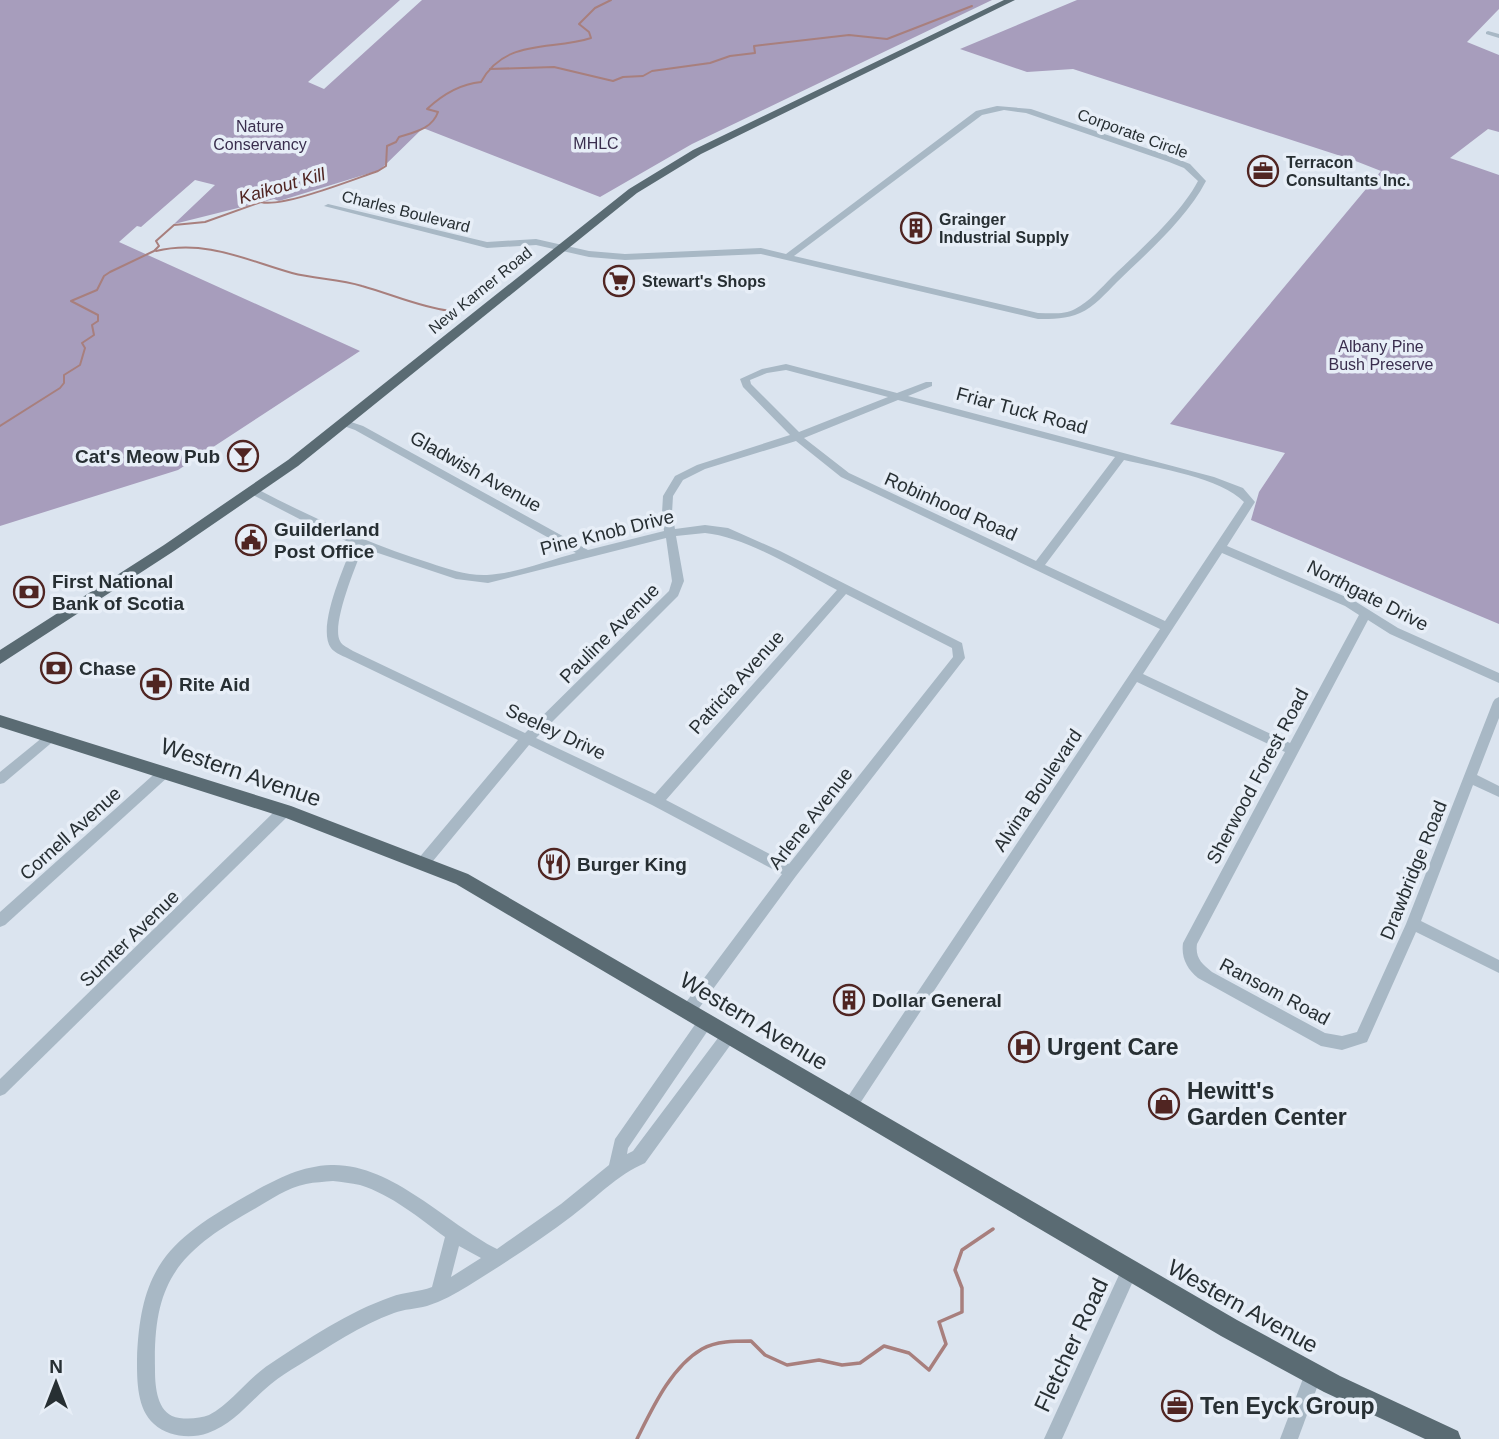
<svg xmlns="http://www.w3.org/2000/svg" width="1499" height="1439" font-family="Helvetica,sans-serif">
	<rect width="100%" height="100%" fill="#dbe4ef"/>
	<!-- green -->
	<g fill="#a79dbc">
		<polygon points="0,0 400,0 308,82 324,89 422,0 992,0 692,144 600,197 423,128 380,170 279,201 274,199 174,224 215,185 195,180 141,227 137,226 119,242 360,351 178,470 0,526"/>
		<polygon points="1077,0 1499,0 1499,9 1467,42 1499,55 1499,132 1488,129 1450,158 1499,175 1499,624 1251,520 1259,492 1285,453 1170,424 1381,171 1353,160 1073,69 1027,72 960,49"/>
	</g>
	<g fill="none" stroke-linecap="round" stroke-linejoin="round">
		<!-- stream-far1 -->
		<g stroke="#a87f7d" stroke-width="2">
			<polyline points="490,69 554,67 613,81 623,77 643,76 652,71 710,63 730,56 755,53 754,46 849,35 887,39 972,6"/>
			<path d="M156,251c49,-12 90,9 136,22 23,6 47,6 70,13 29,8 57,21 88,25"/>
			<path d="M0,426l60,-38 4,-5v-8l16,-10 5,-17 -3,-5 12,-8 -2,-10 6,-4v-6l-27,-14 26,-11 7,-14 6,-4 44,-21 5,-5 -3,-5 18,-16 31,-3 56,-20c21,6 93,-23 117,-31l8,-5 1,-20 9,-4 3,-5c16,-5 33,-8 39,-25l-11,-3c15,-14 33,-25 54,-27 24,-44 70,-31 110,-44l-2,-6 -10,-8 16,-16 16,-8"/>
		</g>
		<!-- stream -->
		<path stroke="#a87f7d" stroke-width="3.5" d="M637,1439c15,-30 34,-72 65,-90 14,-8 33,-8 49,-8l14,14 22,10 32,-5 23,5 18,-2 24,-17 25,7 20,17 17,-26 -7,-22 23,-10v-24l-7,-18 7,-20 31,-21"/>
		<!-- minor -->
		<g fill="#a8b8c5" fill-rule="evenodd">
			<polygon points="1488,31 1499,34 1499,38 1486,34 1486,32"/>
			<path d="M997,106l34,3 144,49 15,6 16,17c-19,37 -59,72 -89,101 -11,11 -23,25 -37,31 -13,6 -28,6 -42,6l-277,-65 -136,6 -36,-3 -53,-12 -49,3 -163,-42 4,-2 159,38 49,-3 53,12 36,3 136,-6 25,6 190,-143zM1004,110l22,3 143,49 15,6 14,13c-18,34 -59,70 -86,96 -11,11 -23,25 -37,32 -11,6 -25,4 -37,4l-244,-57 188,-141z"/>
			<path d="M786,364l111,29 29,-11h6v4l-24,10 306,81 29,11 12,14 -28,44 126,54 45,28 101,45v10l-109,-49 -22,-14 -171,324c-2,14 5,20 15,28l113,61 17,3 15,-4 49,-108 87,-222 2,-3 4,-2v21l-22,57 22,11v11l-26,-12 -52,136 78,39v13l-83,-41 -49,110 -25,8 -21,-4 -123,-68c-11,-9 -17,-20 -15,-35l102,-191 -148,-70 -282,429 -5,2 -5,-2 -3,-5 3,-5 315,-472 -319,-152 -45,-36 -91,28 -22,11 -10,16 -1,17 3,16 30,-4 23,3 52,23 182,92 3,15 -169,218 -102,139 -5,2 -5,-2 -2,-5 2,-5 98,-131 -130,-69 -123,-60 -101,122 -5,2 -5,-2 -2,-4 2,-4 100,-119 -173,-83c-5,-2 -11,-5 -14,-9 -15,-20 14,-83 22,-104l-38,-17 -66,-34 -1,-2 1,-2h8c56,29 112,55 173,74 18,6 38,13 57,12 27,-1 63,-15 89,-22l-221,-123 -14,-5v-4l4,-1 18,6 225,124 76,-19 -2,-18 1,-17 12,-20 22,-11 93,-30 -47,-48 -3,-8 22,-10zM786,370l102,27 -89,35 -48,-48 -1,-4 17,-7zM898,400l217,57 -79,104 -187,-88 -45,-35zM1124,460c33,8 98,18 120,42l-79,119 -120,-56zM705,533c41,4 94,37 132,57l-182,204 -119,-56 142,-142 6,-15 -8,-45zM666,538l6,43 -3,10 -144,142 -172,-82c-4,-3 -11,-5 -13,-10 -9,-16 16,-76 23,-93l93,31 32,4zM1222,553l123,53 14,9 -69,128 -147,-69zM846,594l106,54 1,9 -164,207 -123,-64z"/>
			<polygon points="52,731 56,733 58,736 56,739 4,783 0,784 0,772 48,733"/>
			<polygon points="165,767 169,768 171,772 169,776 5,925 0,927 0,912 161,768"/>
			<polygon points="283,807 288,808 289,812 288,816 5,1094 0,1096 0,1079 278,808"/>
			<path d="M706,1014l5,2 2,5 -2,5 -83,122 -1,6 6,-3 91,-121 5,-2 5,2 2,5 -2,5 -89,123c-28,12 -49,35 -73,53 -34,26 -69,48 -104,70 -13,8 -26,15 -41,20 -11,3 -23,3 -33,7 -34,12 -65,34 -95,52 -10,6 -20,12 -28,19 -21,17 -37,40 -63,49 -17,6 -40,4 -54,-9 -17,-15 -17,-43 -17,-64 3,-94 32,-120 109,-164 27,-15 53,-30 85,-31 60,-2 115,58 166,84l64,-45 48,-39 6,-26 86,-123zM333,1181c9,1 18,2 27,4 32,10 59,33 85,52l-13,50c-13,5 -28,5 -41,10 -43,15 -83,42 -121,67 -22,14 -38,39 -61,51 -10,4 -27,5 -37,1 -16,-8 -17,-32 -17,-48 -2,-85 22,-115 94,-156 18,-10 37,-24 57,-28 9,-2 18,-2 27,-3zM459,1246l22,12 -30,19z"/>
			<polygon points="1130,1262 1136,1264 1138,1270 1062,1439 1044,1439 1124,1264"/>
			<polygon points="1313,1365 1319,1368 1322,1374 1298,1439 1280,1439 1307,1368"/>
		</g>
		<!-- major -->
		<g fill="#5a6b73" fill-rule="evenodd">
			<polygon points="1004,0 1015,0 701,154 637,193 298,466 174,551 0,664 0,650 164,545 288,460 629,189 693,150"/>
			<polygon points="0,715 291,806 468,874 1237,1320 1340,1376 1458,1431 1461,1439 1425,1439 1324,1392 1221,1336 456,884 286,818 0,727"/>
		</g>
	</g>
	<!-- icons -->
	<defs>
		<g id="office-ring" transform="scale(1.575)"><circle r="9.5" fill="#e7eef7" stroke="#502522" stroke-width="1.5"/><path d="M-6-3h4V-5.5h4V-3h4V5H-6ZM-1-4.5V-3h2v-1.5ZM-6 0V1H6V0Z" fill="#502522"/></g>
		<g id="building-ring" transform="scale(1.575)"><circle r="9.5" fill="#e7eef7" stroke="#502522" stroke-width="1.5"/><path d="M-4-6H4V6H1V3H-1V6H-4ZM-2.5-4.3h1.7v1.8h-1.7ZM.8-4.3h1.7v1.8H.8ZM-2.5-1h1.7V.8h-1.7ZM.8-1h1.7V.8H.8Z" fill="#502522"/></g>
		<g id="supermarket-ring" transform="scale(1.575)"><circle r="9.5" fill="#e7eef7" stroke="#502522" stroke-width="1.5"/><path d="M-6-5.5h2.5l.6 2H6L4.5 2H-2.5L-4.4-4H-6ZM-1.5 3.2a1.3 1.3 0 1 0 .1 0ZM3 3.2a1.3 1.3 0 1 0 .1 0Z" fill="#502522"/></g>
		<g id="bar-ring" transform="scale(1.575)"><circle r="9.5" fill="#e7eef7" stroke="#502522" stroke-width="1.5"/><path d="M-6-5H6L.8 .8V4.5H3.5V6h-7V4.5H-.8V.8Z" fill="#502522"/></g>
		<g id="civic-ring" transform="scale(1.575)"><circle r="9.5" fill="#e7eef7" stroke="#502522" stroke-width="1.5"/><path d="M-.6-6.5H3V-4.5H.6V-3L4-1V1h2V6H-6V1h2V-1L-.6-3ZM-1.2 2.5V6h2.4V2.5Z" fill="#502522"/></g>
		<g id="bank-ring" transform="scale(1.575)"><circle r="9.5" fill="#e7eef7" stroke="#502522" stroke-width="1.5"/><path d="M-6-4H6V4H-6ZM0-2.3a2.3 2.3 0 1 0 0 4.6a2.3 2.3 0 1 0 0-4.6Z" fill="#502522"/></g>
		<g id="pharmacy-ring" transform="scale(1.575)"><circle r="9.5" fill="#e7eef7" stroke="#502522" stroke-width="1.5"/><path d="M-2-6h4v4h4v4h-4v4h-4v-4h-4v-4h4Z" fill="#502522"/></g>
		<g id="restaurant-ring" transform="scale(1.575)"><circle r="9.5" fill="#e7eef7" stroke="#502522" stroke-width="1.5"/><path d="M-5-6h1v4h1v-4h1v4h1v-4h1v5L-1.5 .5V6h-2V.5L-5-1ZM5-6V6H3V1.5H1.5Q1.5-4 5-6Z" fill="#502522"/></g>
		<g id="hospital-ring" transform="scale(1.575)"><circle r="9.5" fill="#e7eef7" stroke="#502522" stroke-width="1.5"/><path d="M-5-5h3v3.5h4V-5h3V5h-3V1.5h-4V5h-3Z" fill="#502522"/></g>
		<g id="shop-ring" transform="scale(1.575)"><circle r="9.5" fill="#e7eef7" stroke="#502522" stroke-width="1.5"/><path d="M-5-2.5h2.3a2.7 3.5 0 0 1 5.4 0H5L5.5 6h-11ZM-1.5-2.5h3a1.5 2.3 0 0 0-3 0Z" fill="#502522"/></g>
	</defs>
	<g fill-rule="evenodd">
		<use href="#office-ring" x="1263" y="171"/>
		<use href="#building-ring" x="916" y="228"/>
		<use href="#supermarket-ring" x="619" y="281"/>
		<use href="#bar-ring" x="243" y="456"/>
		<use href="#civic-ring" x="251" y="540"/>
		<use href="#bank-ring" x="29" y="592"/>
		<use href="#bank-ring" x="56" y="668"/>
		<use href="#pharmacy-ring" x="156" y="684"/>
		<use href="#restaurant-ring" x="554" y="864"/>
		<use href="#building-ring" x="849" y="1000"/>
		<use href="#hospital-ring" x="1024" y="1047"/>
		<use href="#shop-ring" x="1164" y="1104"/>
		<use href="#office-ring" x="1177" y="1406"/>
	</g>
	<g text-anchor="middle" stroke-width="7" stroke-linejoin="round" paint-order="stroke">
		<!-- far-park labels -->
		<g font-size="16" fill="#3a2e4e" stroke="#e7eef7">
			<text x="260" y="132">Nature<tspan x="260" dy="18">Conservancy</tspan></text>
			<text x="596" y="149">MHLC</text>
			<text x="1381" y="352">Albany Pine<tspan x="1381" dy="18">Bush Preserve</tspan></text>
		</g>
		<!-- far-street labels -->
		<g font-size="16" fill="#272f33" stroke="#e7eef7">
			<text transform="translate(1133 133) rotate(20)" y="6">Corporate Circle</text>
			<text transform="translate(406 211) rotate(14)" y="6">Charles Boulevard</text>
			<text transform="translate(480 290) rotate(-39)" y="6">New Karner Road</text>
		</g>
		<!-- far-poi labels -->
		<g font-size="16" font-weight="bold" fill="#272f33" stroke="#e7eef7" text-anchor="start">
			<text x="1286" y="168">Terracon<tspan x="1286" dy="18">Consultants Inc.</tspan></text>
			<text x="939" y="225">Grainger<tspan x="939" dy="18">Industrial Supply</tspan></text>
			<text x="642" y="287">Stewart's Shops</text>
		</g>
		<!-- far-water labels -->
		<g font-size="18" font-style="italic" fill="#502522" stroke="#e7eef7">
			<text transform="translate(282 186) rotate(-16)" y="6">Kaikout Kill</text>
		</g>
		<!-- street labels -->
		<g font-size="19" fill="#272f33" stroke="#e7eef7">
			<text transform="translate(1022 410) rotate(15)" y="7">Friar Tuck Road</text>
			<text transform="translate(476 471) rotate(29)" y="7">Gladwish Avenue</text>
			<text transform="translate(951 506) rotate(24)" y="7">Robinhood Road</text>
			<text transform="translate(607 532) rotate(-14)" y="7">Pine Knob Drive</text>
			<text transform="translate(1368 595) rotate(27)" y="7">Northgate Drive</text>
			<text transform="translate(609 633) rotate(-45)" y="7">Pauline Avenue</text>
			<text transform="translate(736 682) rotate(-48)" y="7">Patricia Avenue</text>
			<text transform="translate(556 731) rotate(25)" y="7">Seeley Drive</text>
			<text transform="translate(1257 776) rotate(-62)" y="7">Sherwood Forest Road</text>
			<text transform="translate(1037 790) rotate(-56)" y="7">Alvina Boulevard</text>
			<text transform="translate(810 818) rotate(-52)" y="7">Arlene Avenue</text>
			<text transform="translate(70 833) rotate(-42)" y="7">Cornell Avenue</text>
			<text transform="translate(1413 870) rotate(-68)" y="7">Drawbridge Road</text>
			<text transform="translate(129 938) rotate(-44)" y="7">Sumter Avenue</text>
			<text transform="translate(1275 991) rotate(28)" y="7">Ransom Road</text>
		</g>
		<!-- poi labels -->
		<g font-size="19" font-weight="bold" fill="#272f33" stroke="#e7eef7" text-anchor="start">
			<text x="220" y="463" text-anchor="end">Cat's Meow Pub</text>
			<text x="274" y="536">Guilderland<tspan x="274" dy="22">Post Office</tspan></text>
			<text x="52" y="588">First National<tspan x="52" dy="22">Bank of Scotia</tspan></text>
			<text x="79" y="675">Chase</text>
			<text x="179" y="691">Rite Aid</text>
			<text x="577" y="871">Burger King</text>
			<text x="872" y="1007">Dollar General</text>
		</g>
		<!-- near-street labels -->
		<g font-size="23" fill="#272f33" stroke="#e7eef7">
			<text transform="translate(241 772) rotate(19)" y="8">Western Avenue</text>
			<text transform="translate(754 1021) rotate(31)" y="8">Western Avenue</text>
			<text transform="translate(1243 1306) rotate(29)" y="8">Western Avenue</text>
			<text transform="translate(1071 1345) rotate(-65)" y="8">Fletcher Road</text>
		</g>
		<!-- near-poi labels -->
		<g font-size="23" font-weight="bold" fill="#272f33" stroke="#e7eef7" text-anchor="start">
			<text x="1047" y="1055">Urgent Care</text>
			<text x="1187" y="1099">Hewitt's<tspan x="1187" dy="26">Garden Center</tspan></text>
			<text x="1200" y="1414">Ten Eyck Group</text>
		</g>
	</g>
	<!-- north arrow -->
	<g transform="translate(56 1383)" stroke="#e7eef7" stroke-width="5" paint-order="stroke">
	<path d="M0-5L12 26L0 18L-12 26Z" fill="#272f33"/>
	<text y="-10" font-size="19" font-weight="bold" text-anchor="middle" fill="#272f33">N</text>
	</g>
</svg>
